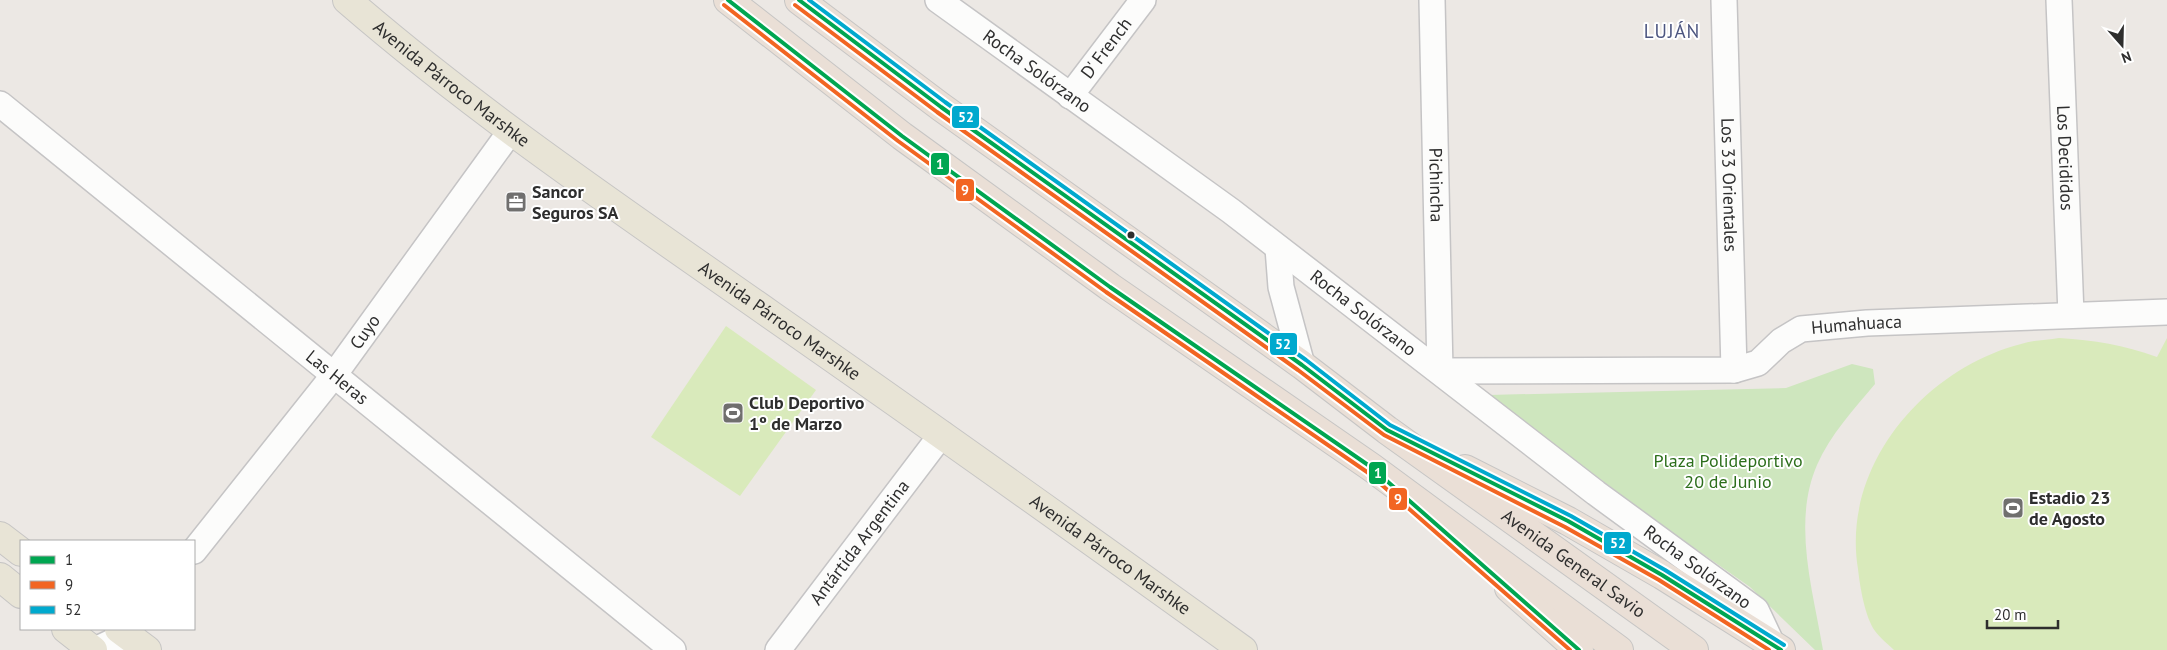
<svg xmlns="http://www.w3.org/2000/svg" width="2167" height="650" font-family="'PT Sans',sans-serif">
	<rect width="100%" height="100%" fill="#ece8e4"/>
	<!-- green -->
	<path fill="#cee6be" d="M1852,364l21,5 2,15c-21,25 -45,51 -58,81 -25,58 -4,125 6,185h-8l-65,-63 -87,-61 -175,-131 298,-7z"/>
	<!-- pitch -->
	<g fill="#d9eabb">
		<polygon points="726,326 816,390 740,496 651,437"/>
		<path d="M2059,338c36,2 64,7 98,19l10,-19v312h-273c-6,-6 -14,-12 -19,-19 -10,-14 -15,-44 -17,-62 -17,-103 66,-200 163,-225 12,-4 26,-4 38,-6z"/>
	</g>
	<g fill="none" stroke-linecap="round" stroke-linejoin="round">
		<!-- minor casing -->
		<g stroke="#c5c4c5" stroke-width="28">
			<g id="minor">
				<path id="s1" d="M938,0l293,211 365,282 160,117 15,32"/>
				<path id="s2" d="M1432,0l8,371"/>
				<path id="s3" d="M1724,0l10,370"/>
				<path id="s4" d="M2059,0l12,315"/>
				<path id="s5" d="M1070,96l73,-96"/>
				<path id="s6" d="M0,104l673,546"/>
				<polyline points="1278,248 1281,287 1302,365"/>
				<path id="s7" d="M1440,371l294,-1 24,-7 23,-22 20,-12 66,-6 300,-11"/>
				<path id="s8" d="M194,551l140,-176 176,-243"/>
				<polyline points="95,650 127,635 132,629"/>
				<path id="s9" d="M778,650l164,-216"/>
			</g>
		</g>
		<!-- major casing -->
		<g stroke="#c6c5c4" stroke-width="30">
			<g id="major">
				<path id="s10" d="M347,0c134,116 279,213 424,315 158,110 315,222 472,335"/>
				<polyline points="0,536 21,552"/>
				<polyline points="0,577 21,594"/>
				<polyline points="66,629 93,650"/>
				<polyline points="119,629 147,650"/>
			</g>
		</g>
		<!-- highway casing -->
		<g stroke="#c6c5c4" stroke-width="30">
			<g id="highway">
				<polyline points="728,0 902,136 1110,287 1371,467 1619,650"/>
				<path id="s11" d="M799,0l142,107 361,258 85,65 307,220"/>
				<polyline points="1465,469 1568,521 1662,575 1781,650"/>
				<polyline points="1509,588 1579,650"/>
			</g>
		</g>
		<!-- minor -->
		<use href="#minor" stroke="#fcfcfb" stroke-width="25"/>
		<!-- major -->
		<use href="#major" stroke="#e8e4d6" stroke-width="28"/>
		<!-- highway -->
		<use href="#highway" stroke="#eadfd6" stroke-width="28"/>
		<!-- bus-1 casing -->
		<g stroke="#fff" stroke-width="8">
			<g id="bus-1">
				<polyline points="728,0 902,136 1110,287 1371,467 1579,650"/>
				<polyline points="799,0 941,107 1302,365 1387,430 1568,521 1662,575 1781,650"/>
			</g>
		</g>
		<!-- bus-2 casing -->
		<g stroke="#fff" stroke-width="8">
			<g id="bus-2">
				<polyline points="724,5 898,141 1106,292 1367,472 1570,650"/>
				<polyline points="795,5 937,112 1298,370 1384,435 1565,527 1659,580 1769,650"/>
			</g>
		</g>
		<!-- bus-3 casing -->
		<g stroke="#fff" stroke-width="8">
			<polyline id="bus-3" points="809,0 945,102 1306,360 1390,425 1571,516 1665,570 1784,645"/>
		</g>
		<!-- bus-1 -->
		<use href="#bus-1" stroke="#00a651" stroke-width="4"/>
		<!-- bus-2 -->
		<use href="#bus-2" stroke="#f26522" stroke-width="4"/>
		<!-- bus-3 -->
		<use href="#bus-3" stroke="#00a9ce" stroke-width="4"/>
	</g>
	<!-- icons -->
	<defs>
		<g id="office-square" transform="scale(1.125)"><rect x="-9" y="-9" width="18" height="18" rx="4" fill="#706f6e" stroke="#fff"/><path d="M-6-3h4V-5.5h4V-3h4V5H-6ZM-1-4.5V-3h2v-1.5ZM-6 0V1H6V0Z" fill="#fff"/></g>
		<g id="stadium-square" transform="scale(1.125)"><rect x="-9" y="-9" width="18" height="18" rx="4" fill="#706f6e" stroke="#fff"/><path d="M0-5a6.5 5 0 1 0 0 10a6.5 5 0 1 0 0-10ZM-3.5-1.8h7v3.6h-7Z" fill="#fff"/></g>
	</defs>
	<g fill-rule="evenodd">
		<use href="#office-square" x="516" y="202"/>
		<use href="#stadium-square" x="733" y="413"/>
		<use href="#stadium-square" x="2013" y="508"/>
	</g>
	<!-- markers -->
	<circle fill="#2e2e2e" stroke="#fff" stroke-width="2" cx="1131" cy="235" r="4.5"/>
	<g text-anchor="middle" stroke-width="4" stroke-linejoin="round" paint-order="stroke">
		<!-- street labels -->
		<g font-size="18" fill="#2e2e2e" stroke="#fff">
			<text dy="6" stroke="none"><textPath href="#s5" startOffset="60">D' French</textPath></text>
			<text dy="6" stroke="none"><textPath href="#s1" startOffset="122">Rocha Solórzano</textPath></text>
			<text dy="6" stroke="none"><textPath href="#s10" startOffset="134">Avenida Párroco Marshke</textPath></text>
			<text dy="6" stroke="none"><textPath href="#s4" startOffset="158">Los Decididos</textPath></text>
			<text dy="6" stroke="none"><textPath href="#s2" startOffset="185">Pichincha</textPath></text>
			<text dy="6" stroke="none"><textPath href="#s3" startOffset="185">Los 33 Orientales</textPath></text>
			<text dy="6" stroke="none"><textPath href="#s1" startOffset="528">Rocha Solórzano</textPath></text>
			<text dy="6" stroke="none"><textPath href="#s10" startOffset="539">Avenida Párroco Marshke</textPath></text>
			<text dy="6" stroke="none"><textPath href="#s7" startOffset="430">Humahuaca</textPath></text>
			<text dy="6" stroke="none"><textPath href="#s8" startOffset="278">Cuyo</textPath></text>
			<text dy="6" stroke="none"><textPath href="#s6" startOffset="434">Las Heras</textPath></text>
			<text dy="6" stroke="none"><textPath href="#s9" startOffset="135">Antártida Argentina</textPath></text>
			<text dy="6" stroke="none"><textPath href="#s10" startOffset="944">Avenida Párroco Marshke</textPath></text>
			<text dy="6" stroke="none"><textPath href="#s11" startOffset="958">Avenida General Savio</textPath></text>
			<text dy="6" stroke="none"><textPath href="#s1" startOffset="948">Rocha Solórzano</textPath></text>
		</g>
		<!-- poi labels -->
		<g font-size="18" font-weight="bold" fill="#2e2e2e" stroke="#fff" text-anchor="start">
			<text x="532" y="198">Sancor<tspan x="532" dy="21">Seguros SA</tspan></text>
			<text x="749" y="409">Club Deportivo<tspan x="749" dy="21">1º de Marzo</tspan></text>
			<text x="2029" y="504">Estadio 23<tspan x="2029" dy="21">de Agosto</tspan></text>
		</g>
		<!-- park labels -->
		<g font-size="18" fill="#2c6e1b" stroke="#fff">
			<text x="1728" y="467">Plaza Polideportivo<tspan x="1728" dy="21">20 de Junio</tspan></text>
		</g>
		<!-- neighbourhood labels -->
		<g font-size="19" letter-spacing="1" fill="#4d5680" stroke="#fff">
			<text x="1672" y="38">LUJÁN</text>
		</g>
	</g>
	<g stroke="#fff" stroke-width="2">
		<rect x="951" y="105" width="29" height="24" rx="5" fill="#00a9ce"/>
		<rect x="930" y="152" width="20" height="24" rx="5" fill="#00a651"/>
		<rect x="955" y="178" width="20" height="24" rx="5" fill="#f26522"/>
		<rect x="1269" y="332" width="29" height="24" rx="5" fill="#00a9ce"/>
		<rect x="1368" y="461" width="19" height="24" rx="5" fill="#00a651"/>
		<rect x="1388" y="487" width="20" height="24" rx="5" fill="#f26522"/>
		<rect x="1603" y="531" width="29" height="24" rx="5" fill="#00a9ce"/>
	</g>
	<g font-size="14" text-anchor="middle" font-weight="bold" fill="#fff">
		<text x="966" y="122">52</text>
		<text x="940" y="169">1</text>
		<text x="965" y="195">9</text>
		<text x="1283" y="349">52</text>
		<text x="1378" y="478">1</text>
		<text x="1398" y="504">9</text>
		<text x="1618" y="548">52</text>
	</g>
	<!-- legend -->
	<rect x="20" y="540" width="175" height="90" fill="#ffffff" stroke="#ababab"/>
	<rect x="30" y="556" width="25" height="8" fill="#00a651" stroke="#ababab"/>
	<text x="65" y="565" font-size="15" fill="#2e2e2e">1</text>
	<rect x="30" y="581" width="25" height="8" fill="#f26522" stroke="#ababab"/>
	<text x="65" y="590" font-size="15" fill="#2e2e2e">9</text>
	<rect x="30" y="606" width="25" height="8" fill="#00a9ce" stroke="#ababab"/>
	<text x="65" y="615" font-size="15" fill="#2e2e2e">52</text>
	<!-- north arrow -->
	<g transform="translate(2122 45) rotate(160)" stroke="#ffffff" stroke-width="4" paint-order="stroke">
	<path d="M0-4L9 19L0 12L-9 19Z" fill="#2e2e2e"/>
	<text y="-8" font-size="14" font-weight="bold" text-anchor="middle" fill="#2e2e2e">N</text>
	</g>
	<!-- scale -->
	<path d="M1987 620v8h71v-8" fill="none" stroke="#2e2e2e" stroke-width="2.5"/>
	<text x="1994" y="620" font-size="15" fill="#2e2e2e" stroke="#ffffff" stroke-width="4" paint-order="stroke">20 m</text>
</svg>
